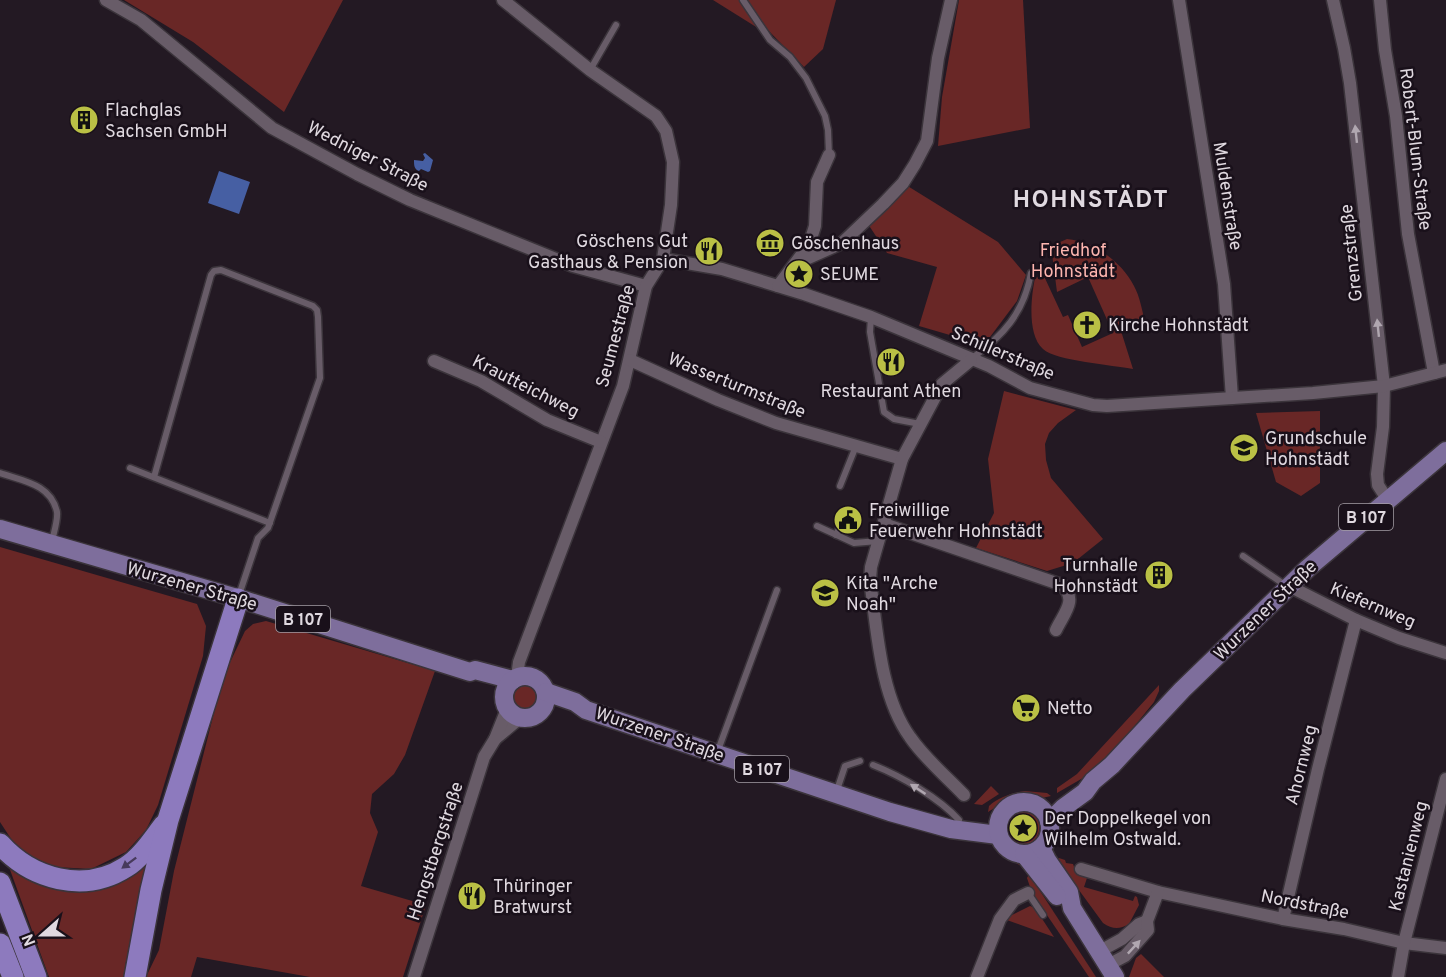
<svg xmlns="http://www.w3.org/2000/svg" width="1446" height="977" font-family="Overpass,sans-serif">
	<rect width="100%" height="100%" fill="#231923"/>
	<!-- green -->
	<g fill="#692726" fill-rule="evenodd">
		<polygon points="124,0 343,0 284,112 193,42"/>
		<polygon points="713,0 740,0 761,30"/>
		<polygon points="746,0 836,0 823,49 804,67 765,27"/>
		<polygon points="959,0 1023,0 1030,128 938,146 942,97"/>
		<polygon points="906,185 998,242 1026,275 1017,301 984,345 919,326 937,267 887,253 868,224"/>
		<path d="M1067,239c27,3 54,22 67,47 6,11 8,24 11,36l-24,9 12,38c-20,-4 -77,-8 -90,-20 -16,-14 -12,-52 -8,-71l8,-4 20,43 5,-2 14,32 31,-14 -25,-56 -31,15 -6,-46z"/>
		<polygon points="1004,391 1076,410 1058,423 1049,433 1045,444 1046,460 1051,478 1103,539 1073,563 1047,571 976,548 994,513 988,459"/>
		<polygon points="1320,411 1320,483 1301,496 1276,482 1256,413"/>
		<polygon points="0,547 197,604 206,626 203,656 158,805 146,830 126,852 91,869 55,867 19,851 0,822"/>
		<polygon points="266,621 435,671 405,755 394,774 372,794 370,813 378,832 361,886 426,905 403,977 310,977 197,957 191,977 146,977 159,950 174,871 223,677 245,631 253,624"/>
		<circle cx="525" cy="697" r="13"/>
		<polygon points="1159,685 1159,691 1154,702 1111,755 1095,771 1057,793 1057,788 1077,774"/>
		<polygon points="991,786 999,794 982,805 974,804"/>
		<path d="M1025,791l22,2 4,3 -13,3 -15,-3 -13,2 -22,14 1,-6c10,-9 23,-13 36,-15z"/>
		<path d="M1020,812c35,-2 17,48 -7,29 -12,-9 -5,-25 7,-29zM1022,820l7,2 3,5 -1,5 -6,5 -8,-2 -2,-5 1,-5z"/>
		<polygon points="988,838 994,841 1008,856 1019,859 1025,868 999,854"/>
		<polygon points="155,852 141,899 125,966 125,977 49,977 9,867 18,869 52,885"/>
		<path d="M1059,858l6,2 1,3 7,1 3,8 11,6 -3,9 49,14 2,-5 2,1 2,8 -10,19c-10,6 -17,5 -26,-1l-46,-63z"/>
		<polygon points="1029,874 1096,977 1089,977 1032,893 1027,878"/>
		<polygon points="1030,906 1035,908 1054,937 1004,919"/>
		<polygon points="1141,954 1164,977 1129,977 1136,958"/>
	</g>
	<!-- water -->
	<g fill="#465fa3">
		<path d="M425,153l8,7 -3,11 -2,1 -7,-3 -2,2c-5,-2 -5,-6 -5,-11l9,1 2,-3 -2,-4z"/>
		<polygon points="219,171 250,182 239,214 208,203"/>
	</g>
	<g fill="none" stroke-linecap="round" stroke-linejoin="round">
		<!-- service casing -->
		<g stroke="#3b343b" stroke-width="9">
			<g id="service">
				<polyline points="743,0 770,40 790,57 806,78 825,116 828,130 829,155"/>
				<polyline points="590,70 616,25"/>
				<polyline points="871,317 870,332 884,412 894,419 920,424"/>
				<path d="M971,359c32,-23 53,-46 60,-86"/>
				<polyline points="130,468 270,523"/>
				<path d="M0,473c23,8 51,11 57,39 1,8 -3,20 -5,29"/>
				<polyline points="154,477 211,275 214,271 221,270 313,306 317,310 318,317 320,378 268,528 258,538 239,595"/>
				<polyline points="840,486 856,446"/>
				<polyline points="817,526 854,543 878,541"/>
				<polyline points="836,535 843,520"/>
				<polyline points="1243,556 1285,585"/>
				<polyline points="717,753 777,590"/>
				<path d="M873,765c28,11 66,33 86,55"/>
				<polyline points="836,793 845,766 860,761"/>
				<polyline points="1028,893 1043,915"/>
			</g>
		</g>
		<!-- minor casing -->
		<g stroke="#3b343b" stroke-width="15">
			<g id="minor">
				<polyline points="106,0 141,20 272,128 357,174 410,200 573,266 646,286"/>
				<polyline points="503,0 590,70 656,116 666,131 673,162 671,205 663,259 646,286 623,386 519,662 517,677"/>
				<polyline points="1179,0 1224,284 1232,398"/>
				<polyline points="1333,0 1344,48 1350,83 1384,386 1383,427 1377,474 1378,485 1387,499"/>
				<polyline points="1380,0 1385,50 1396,116 1408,234 1434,373"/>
				<polyline points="663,259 722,269 804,294 871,317 989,366 1030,388 1093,405 1107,406 1313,393 1384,386 1446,370"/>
				<polyline points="797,263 842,243 883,204 903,183 915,164 927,141 938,58 951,0"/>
				<polyline points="778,286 809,245 815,226 817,182 829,155"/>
				<polyline points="630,360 718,400 776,423 902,459"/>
				<polyline points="434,361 481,381 547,420 601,442"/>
				<path d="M884,524l178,61c16,15 2,28 -6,45"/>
				<polyline points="1289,586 1356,620 1399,638 1446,653"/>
				<polyline points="495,739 520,718"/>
				<path d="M964,795c-18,-19 -39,-36 -54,-58 -30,-41 -33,-108 -40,-157l1,-13 31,-108 40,-75 29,-24"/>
				<polyline points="1081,869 1158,892 1283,919 1344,929 1404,943 1446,948"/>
				<polyline points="1283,919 1318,769 1356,620"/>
				<polyline points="1100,951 1122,939 1139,924 1147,921"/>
				<polyline points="1108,965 1125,956 1148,930 1147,921 1158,892"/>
				<polyline points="414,977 484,757 495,739 507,709"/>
				<polyline points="977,977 1000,919 1014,900 1028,893"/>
				<polyline points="1398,977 1404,943 1446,779"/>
			</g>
		</g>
		<!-- primary casing -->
		<g stroke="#3b343b" stroke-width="21">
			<g id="primary">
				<polyline points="0,529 247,601 470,672 475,670 513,680"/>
				<circle cx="525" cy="697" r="21"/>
				<polyline points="546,692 575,702 586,710 890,812 951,829 998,835"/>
				<circle cx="1024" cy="828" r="26"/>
				<polyline points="1049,822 1063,808 1085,792 1093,781 1112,765 1182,690 1308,568 1446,451"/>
				<polyline points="1041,848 1047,860 1069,892 1072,908 1115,977"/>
				<polyline points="1024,854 1057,896"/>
			</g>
		</g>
		<!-- motorway casing -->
		<g stroke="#3b343b" stroke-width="24">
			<g id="motorway">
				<path d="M0,844c31,35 84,50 126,23 16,-10 27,-28 38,-42"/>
				<polyline points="0,883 36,977"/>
				<polyline points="0,944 13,977"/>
				<polyline points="135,977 151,890 168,820 238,599"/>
			</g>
		</g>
		<!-- service -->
		<use href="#service" stroke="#685c68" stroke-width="6"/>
		<!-- minor -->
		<use href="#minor" stroke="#685c68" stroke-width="12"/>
		<!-- primary -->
		<use href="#primary" stroke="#7e6e9c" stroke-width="18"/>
		<!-- motorway -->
		<use href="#motorway" stroke="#8d7abe" stroke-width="21"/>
	</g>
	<!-- one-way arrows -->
	<defs><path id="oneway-solid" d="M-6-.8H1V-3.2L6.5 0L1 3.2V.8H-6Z" transform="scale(1.5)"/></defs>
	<g fill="#b0a7b0">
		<use href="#oneway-solid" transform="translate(1356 134) rotate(-96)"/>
		<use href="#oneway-solid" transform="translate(1378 328) rotate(-96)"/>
		<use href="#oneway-solid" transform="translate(918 789) rotate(-147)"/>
		<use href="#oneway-solid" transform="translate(1134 947) rotate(-47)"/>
	</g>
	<use fill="#473a5c" href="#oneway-solid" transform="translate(129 863) rotate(143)"/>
	<!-- icons -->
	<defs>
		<g id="building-disc" transform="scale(1.5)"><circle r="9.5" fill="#bac045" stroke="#19101a"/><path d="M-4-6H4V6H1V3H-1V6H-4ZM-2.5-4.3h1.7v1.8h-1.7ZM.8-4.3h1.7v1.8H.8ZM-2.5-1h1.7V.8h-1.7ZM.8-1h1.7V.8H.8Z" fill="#111"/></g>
		<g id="museum-disc" transform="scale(1.5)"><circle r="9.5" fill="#bac045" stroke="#19101a"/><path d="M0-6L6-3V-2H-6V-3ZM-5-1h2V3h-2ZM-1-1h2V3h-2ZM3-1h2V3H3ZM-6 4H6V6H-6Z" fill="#111"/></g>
		<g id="restaurant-disc" transform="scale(1.5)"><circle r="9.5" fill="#bac045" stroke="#19101a"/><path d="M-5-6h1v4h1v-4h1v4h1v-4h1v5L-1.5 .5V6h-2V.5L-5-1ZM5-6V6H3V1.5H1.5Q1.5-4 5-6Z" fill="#111"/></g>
		<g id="sight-disc" transform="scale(1.5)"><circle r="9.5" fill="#bac045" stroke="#19101a"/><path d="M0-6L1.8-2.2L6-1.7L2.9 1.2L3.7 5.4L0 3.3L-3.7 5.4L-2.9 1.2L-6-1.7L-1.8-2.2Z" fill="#111"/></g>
		<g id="church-disc" transform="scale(1.5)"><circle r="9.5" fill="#bac045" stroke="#19101a"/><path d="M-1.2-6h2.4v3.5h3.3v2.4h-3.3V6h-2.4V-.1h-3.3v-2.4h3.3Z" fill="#111"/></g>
		<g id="school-disc" transform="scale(1.5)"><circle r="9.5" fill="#bac045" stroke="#19101a"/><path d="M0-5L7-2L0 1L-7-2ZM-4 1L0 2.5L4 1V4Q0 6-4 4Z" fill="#111"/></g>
		<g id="civic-disc" transform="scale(1.5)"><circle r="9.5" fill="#bac045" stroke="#19101a"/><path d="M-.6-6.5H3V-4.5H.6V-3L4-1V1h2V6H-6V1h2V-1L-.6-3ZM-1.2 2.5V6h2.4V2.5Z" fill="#111"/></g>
		<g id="supermarket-disc" transform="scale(1.5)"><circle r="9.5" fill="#bac045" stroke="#19101a"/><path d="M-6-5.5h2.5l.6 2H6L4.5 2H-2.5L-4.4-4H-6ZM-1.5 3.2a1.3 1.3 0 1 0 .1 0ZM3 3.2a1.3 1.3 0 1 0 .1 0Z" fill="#111"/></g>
	</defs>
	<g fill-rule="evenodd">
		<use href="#building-disc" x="84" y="120"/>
		<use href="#museum-disc" x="770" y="243"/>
		<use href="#restaurant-disc" x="709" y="251"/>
		<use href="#sight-disc" x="799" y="274"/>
		<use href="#church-disc" x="1087" y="325"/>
		<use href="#restaurant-disc" x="891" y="362"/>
		<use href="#school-disc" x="1244" y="448"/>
		<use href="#civic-disc" x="848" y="520"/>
		<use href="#building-disc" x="1159" y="575"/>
		<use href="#school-disc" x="825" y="593"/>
		<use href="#supermarket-disc" x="1026" y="708"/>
		<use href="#sight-disc" x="1023" y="828"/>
		<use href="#restaurant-disc" x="472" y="896"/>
	</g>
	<g text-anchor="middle" stroke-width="5" stroke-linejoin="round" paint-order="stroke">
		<!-- shield labels -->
		<g fill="#19101a" stroke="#a49da5" stroke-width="1.5">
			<rect x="1339" y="504" width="54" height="26" rx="4.5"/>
			<rect x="276" y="606" width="54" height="26" rx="4.5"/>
			<rect x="735" y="756" width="54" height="26" rx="4.5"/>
		</g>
		<g font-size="16" font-weight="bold" fill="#e0d9e0">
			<text x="1366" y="523">B 107</text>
			<text x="303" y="625">B 107</text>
			<text x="762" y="775">B 107</text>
		</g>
		<!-- poi labels -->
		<g font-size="18" fill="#e0d9e0" stroke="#19101a" text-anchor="start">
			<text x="105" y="116">Flachglas<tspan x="105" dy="21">Sachsen GmbH</tspan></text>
			<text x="688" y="247" text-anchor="end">Göschens Gut<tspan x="688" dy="21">Gasthaus &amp; Pension</tspan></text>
			<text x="791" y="249">Göschenhaus</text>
			<text x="820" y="280">SEUME</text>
			<text x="1108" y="331">Kirche Hohnstädt</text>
			<text x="891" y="397" text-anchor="middle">Restaurant Athen</text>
			<text x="1265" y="444">Grundschule<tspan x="1265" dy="21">Hohnstädt</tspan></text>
			<text x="869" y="516">Freiwillige<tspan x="869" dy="21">Feuerwehr Hohnstädt</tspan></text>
			<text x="1138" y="571" text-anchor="end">Turnhalle<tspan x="1138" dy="21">Hohnstädt</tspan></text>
			<text x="846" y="589">Kita "Arche<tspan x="846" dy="21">Noah"</tspan></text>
			<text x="1047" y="714">Netto</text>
			<text x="1044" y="824">Der Doppelkegel von<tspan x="1044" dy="21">Wilhelm Ostwald.</tspan></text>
			<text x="493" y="892">Thüringer<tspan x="493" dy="21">Bratwurst</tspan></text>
		</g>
		<!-- street labels -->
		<g font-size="18" fill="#e0d9e0" stroke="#19101a">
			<text transform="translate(1416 149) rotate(83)" y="6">Robert-Blum-Straße</text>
			<text transform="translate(368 156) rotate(27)" y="6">Wedniger Straße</text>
			<text transform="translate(1228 196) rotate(81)" y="6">Muldenstraße</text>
			<text transform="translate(1351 253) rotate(-96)" y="6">Grenzstraße</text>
			<text transform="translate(615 336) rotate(-75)" y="6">Seumestraße</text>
			<text transform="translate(1003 353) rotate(23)" y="6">Schillerstraße</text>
			<text transform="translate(737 385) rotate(22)" y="6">Wasserturmstraße</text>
			<text transform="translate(526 386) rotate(27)" y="6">Krautteichweg</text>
			<text transform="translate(192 586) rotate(16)" y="6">Wurzener Straße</text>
			<text transform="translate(1373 605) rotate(23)" y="6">Kiefernweg</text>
			<text transform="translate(1265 610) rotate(-44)" y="6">Wurzener Straße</text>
			<text transform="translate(660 734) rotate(19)" y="6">Wurzener Straße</text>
			<text transform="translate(1301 765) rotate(-76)" y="6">Ahornweg</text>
			<text transform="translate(435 851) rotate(-72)" y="6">Hengstbergstraße</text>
			<text transform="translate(1408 856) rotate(-76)" y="6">Kastanienweg</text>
			<text transform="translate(1305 904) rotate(11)" y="6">Nordstraße</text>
		</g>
		<!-- park labels -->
		<g font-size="18" fill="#fdb5af" stroke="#19101a">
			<text x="1073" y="256">Friedhof<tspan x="1073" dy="21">Hohnstädt</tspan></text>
		</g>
		<!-- district labels -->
		<g font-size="24" font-weight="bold" letter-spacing="1.5" fill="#e0d9e0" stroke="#19101a">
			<text x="1091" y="207">HOHNSTÄDT</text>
		</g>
	</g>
	<!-- north arrow -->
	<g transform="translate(42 935) rotate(249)" stroke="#19101a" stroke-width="4.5" paint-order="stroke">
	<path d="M0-4.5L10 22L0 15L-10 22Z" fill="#e0d9e0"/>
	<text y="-9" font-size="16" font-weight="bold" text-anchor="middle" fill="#e0d9e0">N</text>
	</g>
</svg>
